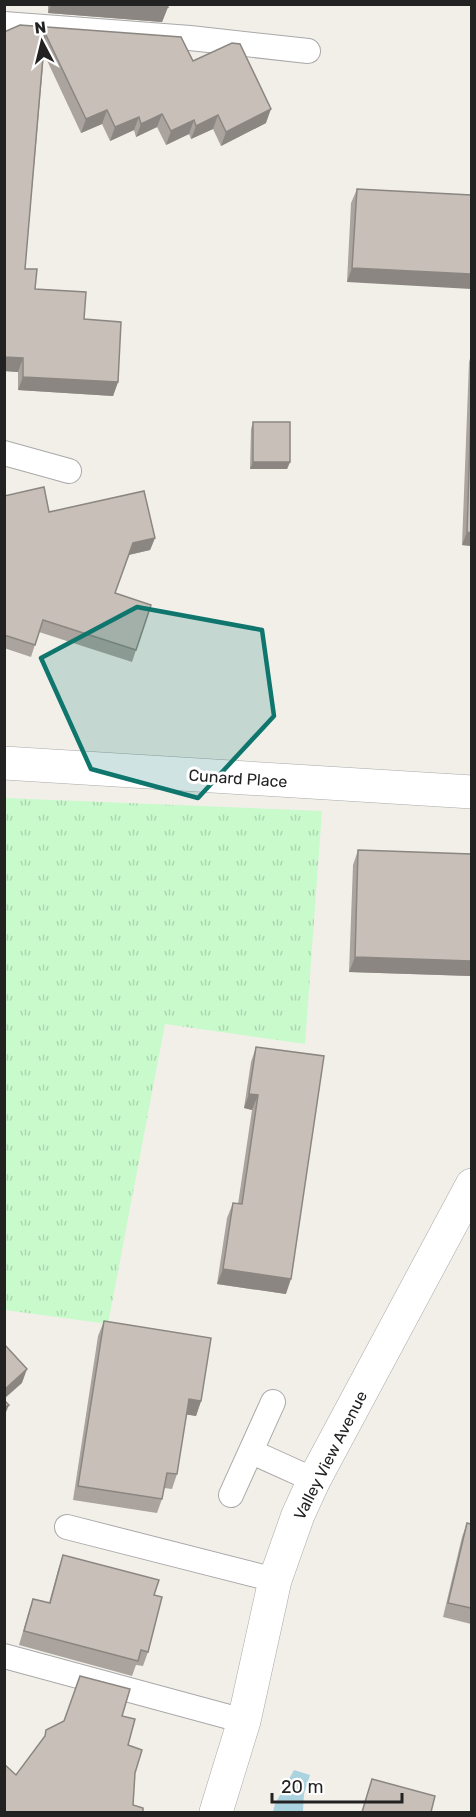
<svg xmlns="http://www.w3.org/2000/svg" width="476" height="1817" font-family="Rubik,sans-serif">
	<defs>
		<pattern id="park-tufts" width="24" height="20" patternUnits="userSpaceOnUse" patternTransform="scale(1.5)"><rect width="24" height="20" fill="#c8facc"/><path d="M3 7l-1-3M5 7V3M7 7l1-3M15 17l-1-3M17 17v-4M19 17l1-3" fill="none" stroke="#acd6af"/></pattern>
	</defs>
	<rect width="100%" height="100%" fill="#f2efe9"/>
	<!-- park -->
	<polygon fill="url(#park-tufts)" points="5,798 322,811 305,1044 165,1024 108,1324 5,1310"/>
	<!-- water -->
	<polygon fill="#aad3df" points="294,1770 310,1775 304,1794 303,1812 273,1812 275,1804"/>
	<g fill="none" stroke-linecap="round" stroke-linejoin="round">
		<!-- service casing -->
		<g stroke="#a9a9a9" stroke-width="26">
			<g id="service">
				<polyline points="4,24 190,38 308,51"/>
				<polyline points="4,453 69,471"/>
				<polyline points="252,1452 314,1480"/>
				<polyline points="231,1495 273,1402"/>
				<polyline points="67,1527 275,1580"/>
				<polyline points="4,1656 244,1721"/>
			</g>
		</g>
		<!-- minor casing -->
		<g stroke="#a9a9a9" stroke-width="34">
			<g id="minor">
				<polyline points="4,763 472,792"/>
				<polyline points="216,1812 244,1721 275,1580 298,1515 314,1480 472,1185"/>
			</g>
		</g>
		<!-- service -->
		<use href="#service" stroke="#fff" stroke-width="24"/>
		<!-- minor -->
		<use href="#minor" stroke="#fff" stroke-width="33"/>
	</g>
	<!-- wall -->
	<g fill="#aba49e">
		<polygon points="48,4 166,4 168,7 162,22 48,13"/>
		<polygon points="20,25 193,61 266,123 221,146 213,129 191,139 189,134 166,145 157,127 136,137 134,130 110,141 102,124 81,133 44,54 25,269 35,289 84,319 118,382 113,396 18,390 18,372 4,371 4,32"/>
		<polygon points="357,189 471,195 347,282 351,203"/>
		<polygon points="471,355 471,546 462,545 469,362"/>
		<polygon points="253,422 290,462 287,469 250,469 251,429"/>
		<polygon points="4,496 49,512 155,538 150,550 129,555 115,593 151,605 132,662 39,632 31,657 4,648"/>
		<polygon points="358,850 471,854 471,976 349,972 353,865"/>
		<polygon points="256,1047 286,1294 217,1284 227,1218 233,1203 238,1204 252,1110 244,1108 251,1062"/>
		<polygon points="104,1321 201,1401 196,1416 186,1414 177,1474 172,1489 164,1488 162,1499 157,1513 73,1500 98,1336"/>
		<polygon points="467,1523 471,1524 471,1624 443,1617 462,1537"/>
		<polygon points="63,1555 154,1595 148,1652 143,1666 136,1665 132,1676 19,1645 28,1614 33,1599 49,1603 58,1570"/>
		<polygon points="372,1779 431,1812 434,1812 362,1812"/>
	</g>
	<!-- shaded-wall -->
	<g fill="#8b8681">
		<polygon points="51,4 130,4 168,7 162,22 48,13"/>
		<polygon points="271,109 266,123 221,146 226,132"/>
		<polygon points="107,110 102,124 81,133 86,119"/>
		<polygon points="162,114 157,127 136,137 141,124"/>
		<polygon points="218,115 213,129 191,139 196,126"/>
		<polygon points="139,117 134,130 110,141 115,127"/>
		<polygon points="194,120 189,134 166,145 171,131"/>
		<polygon points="352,268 471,274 471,289 347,282"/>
		<polygon points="4,357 23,358 18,372 4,371"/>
		<polygon points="23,377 118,382 113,396 18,390"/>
		<polygon points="253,462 290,462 287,469 250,469"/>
		<polygon points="467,532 471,533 471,546 462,545"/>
		<polygon points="155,538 150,550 128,555 133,543"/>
		<polygon points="355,957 471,961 471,976 349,972"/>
		<polygon points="249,1094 258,1095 252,1110 244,1108"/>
		<polygon points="223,1269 291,1279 286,1294 217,1284"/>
		<polygon points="27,1369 22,1383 4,1399 4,1390"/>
		<polygon points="189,1399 201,1401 196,1416 183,1414"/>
		<polygon points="9,1405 4,1417 4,1408"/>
	</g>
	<!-- building -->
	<g fill="#c7bfb8" stroke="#8b8681" stroke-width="1.5">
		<polygon points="130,4 166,4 168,7"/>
		<polygon points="20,25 181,37 193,61 232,43 240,44 271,109 226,132 218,115 196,126 194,120 171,131 162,114 141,124 139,117 115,127 107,110 86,119 45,33 25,269 37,269 35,289 86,292 84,319 121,322 118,382 23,377 23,358 4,357 4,32"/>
		<polygon points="357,189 471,195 471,274 352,268"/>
		<polygon points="471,410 471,533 467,532"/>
		<rect x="253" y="422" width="37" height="40"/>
		<polygon points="44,487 49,512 144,491 155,538 133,543 115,593 151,605 136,650 43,620 35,645 4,635 4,496"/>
		<polygon points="358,850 471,854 471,961 355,957"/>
		<polygon points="256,1047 324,1056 291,1279 223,1269 233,1203 242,1204 258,1095 249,1094"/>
		<polygon points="104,1321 211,1338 201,1401 189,1399 177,1474 167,1473 162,1499 78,1486"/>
		<polygon points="4,1344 27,1369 4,1390"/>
		<polygon points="4,1400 9,1405 4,1408"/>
		<polygon points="467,1523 471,1524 471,1608 448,1603"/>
		<polygon points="63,1555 159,1580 154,1595 162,1597 148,1652 141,1650 138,1661 24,1631 33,1599 50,1603"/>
		<polygon points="80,1676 130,1689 122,1716 135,1719 128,1745 142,1750 135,1773 133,1805 143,1808 143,1812 4,1812 4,1764 16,1775 45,1736 46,1730 64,1721"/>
		<polygon points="372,1779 435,1796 431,1812 434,1812 362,1812"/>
	</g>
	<!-- marked area -->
	<path fill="#0f766e" fill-opacity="0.2" stroke="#0f766e" stroke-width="4.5" stroke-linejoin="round" d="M137,607l125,23 12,86 -76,82 -107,-29 -50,-111z"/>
	<g text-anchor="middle" stroke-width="6" stroke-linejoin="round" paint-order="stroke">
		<!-- street labels -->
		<g font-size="16" fill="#222" stroke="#fff">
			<text transform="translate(238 778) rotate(4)" y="6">Cunard Place</text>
			<text transform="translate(330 1455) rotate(-63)" y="6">Valley View Avenue</text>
		</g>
	</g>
	<!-- border -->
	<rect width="476" height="1817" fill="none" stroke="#222222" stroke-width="12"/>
	<!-- north arrow -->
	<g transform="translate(42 42) rotate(353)" stroke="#ffffff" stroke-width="4.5" paint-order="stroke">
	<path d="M0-4.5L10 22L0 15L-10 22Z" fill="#222222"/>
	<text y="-9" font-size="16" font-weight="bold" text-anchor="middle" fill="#222222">N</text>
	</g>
	<!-- scale -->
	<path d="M272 1793v9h130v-9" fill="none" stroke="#222222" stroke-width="3"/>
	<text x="281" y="1793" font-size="18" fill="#222222" stroke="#ffffff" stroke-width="4.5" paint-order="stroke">20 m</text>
</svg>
